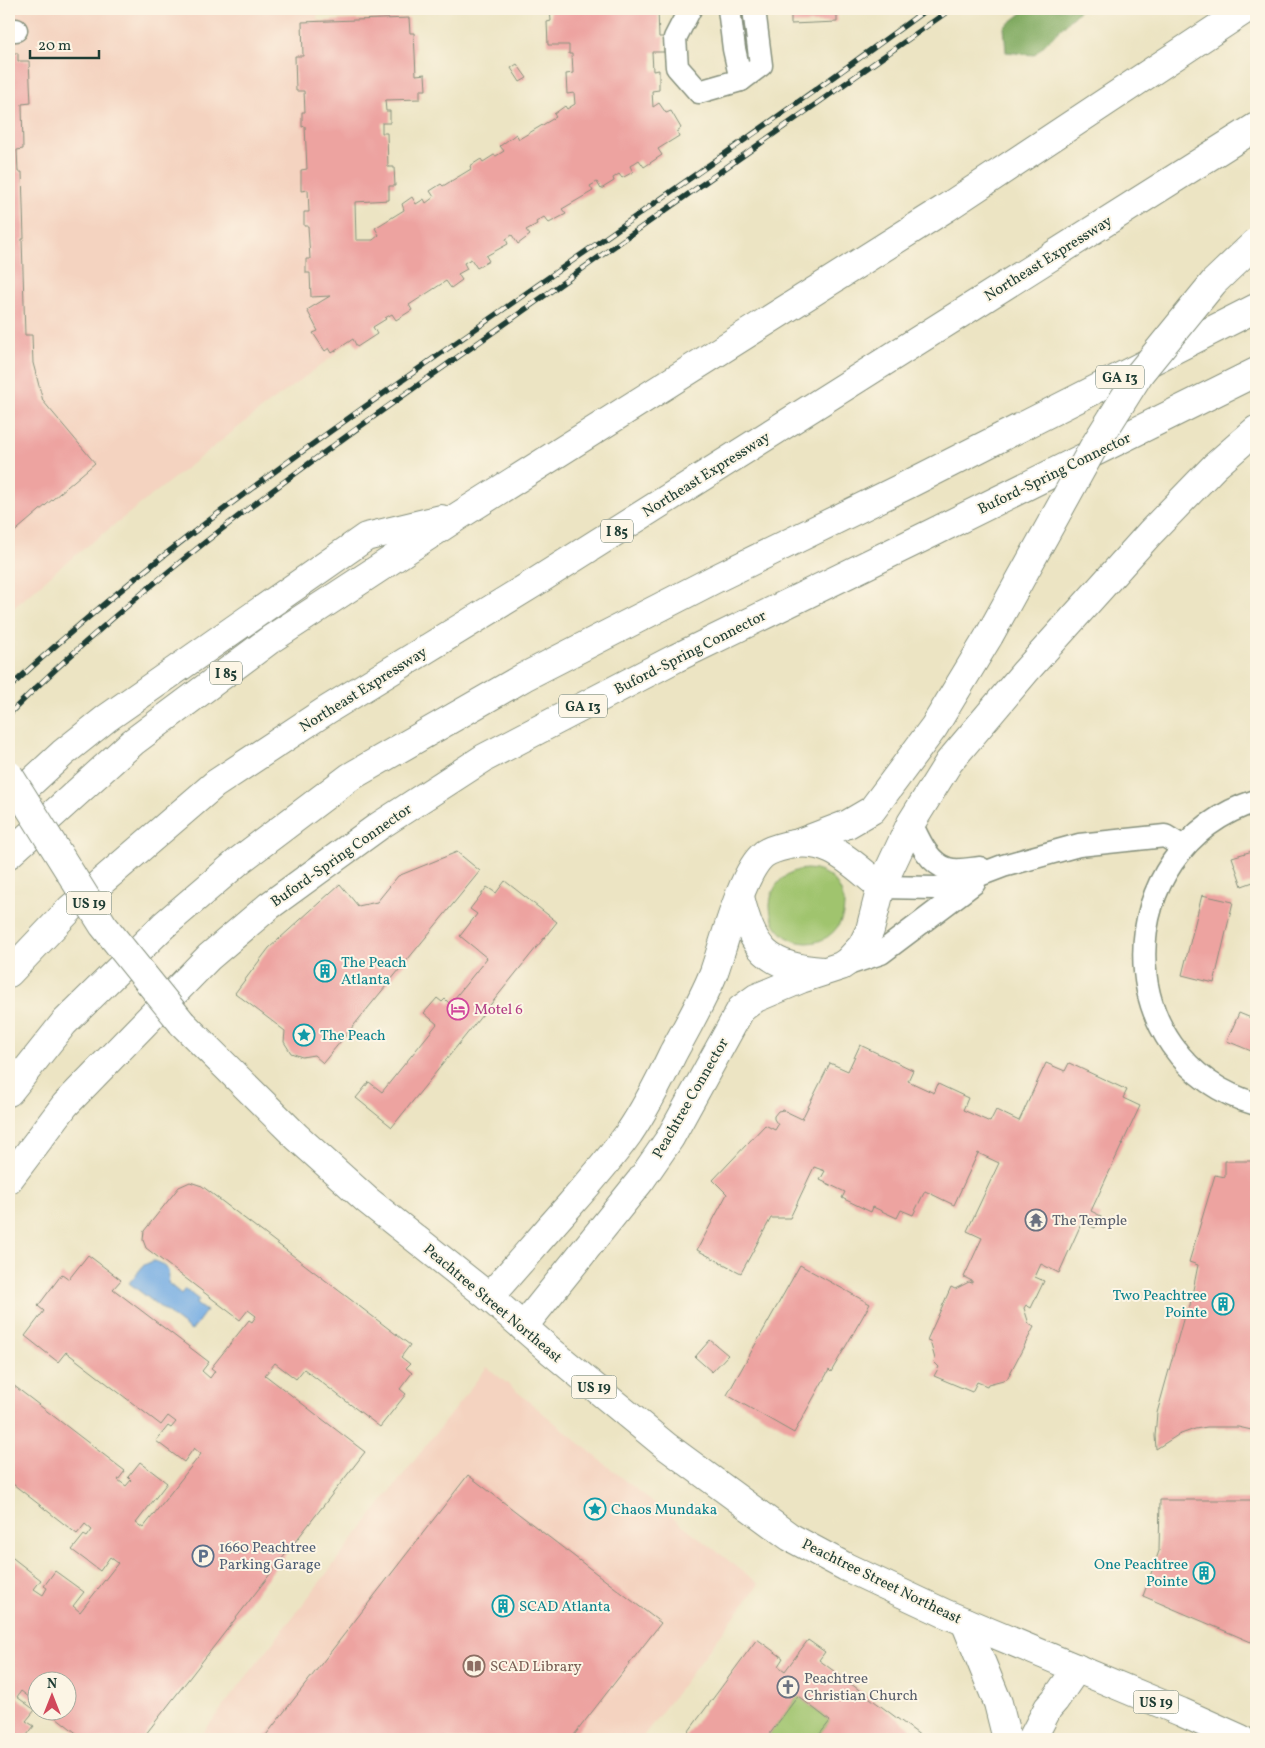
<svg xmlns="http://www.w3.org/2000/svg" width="1265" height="1748" font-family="Vollkorn,serif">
	<rect width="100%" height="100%" fill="#fcf5e5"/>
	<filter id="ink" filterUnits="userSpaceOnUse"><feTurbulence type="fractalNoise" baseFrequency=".02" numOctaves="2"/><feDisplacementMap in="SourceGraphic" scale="10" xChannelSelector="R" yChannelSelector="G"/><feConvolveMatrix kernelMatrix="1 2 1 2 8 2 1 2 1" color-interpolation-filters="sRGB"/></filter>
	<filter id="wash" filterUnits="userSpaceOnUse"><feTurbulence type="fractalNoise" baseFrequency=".0096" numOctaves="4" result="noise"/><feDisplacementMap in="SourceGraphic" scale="20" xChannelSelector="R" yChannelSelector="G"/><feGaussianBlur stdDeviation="1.12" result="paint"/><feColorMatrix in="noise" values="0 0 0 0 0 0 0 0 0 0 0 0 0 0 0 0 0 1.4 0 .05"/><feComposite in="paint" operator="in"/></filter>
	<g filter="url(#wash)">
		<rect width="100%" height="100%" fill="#ece4c3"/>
		<!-- built -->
		<g fill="#f4d3c0">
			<polygon points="9,9 317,9 336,354 268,404 58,569 9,612"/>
			<polygon points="487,1367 622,1478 759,1584 641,1739 198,1739"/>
		</g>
		<!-- green -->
		<g fill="#a0c46e" stroke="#608051">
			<circle cx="807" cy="906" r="37"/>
			<polygon points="798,1696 830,1721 816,1739 766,1739"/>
		</g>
		<!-- forest -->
		<polygon fill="#80aa61" stroke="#50744a" points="1027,9 1081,9 1034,55 1006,52 1004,27"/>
		<!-- water -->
		<path fill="#73ace3" stroke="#49748c" d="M153,1261c13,2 18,10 15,22l13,11 4,-5 14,11 -3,4 10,7 -15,20 -62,-48 15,-18z"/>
		<g id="blocks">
			<!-- building -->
			<g fill="#eda3a0">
				<polygon points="404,9 419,9 408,15"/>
				<polygon points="550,9 658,9 659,37 664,37 664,52 652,52 653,71 659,70 659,90 652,91 653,107 659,103 666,113 671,111 681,128 677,131 679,136 658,149 662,155 644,167 639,160 630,166 633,172 622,178 619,174 613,178 614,181 601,189 597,182 590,186 593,191 562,209 566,214 549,223 544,217 536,222 537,224 526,230 530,235 518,244 512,235 506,239 508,244 486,256 489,261 477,268 471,259 464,263 467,269 458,274 462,280 451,288 446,281 409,305 412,310 396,320 392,314 385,318 386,319 373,327 377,334 357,347 353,339 332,353 329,348 325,351 313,333 318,331 307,310 330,296 311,297 310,273 306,273 306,259 310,259 308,226 304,226 304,212 309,212 308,190 301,191 301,170 307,169 305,126 302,127 302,112 305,112 304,91 296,91 295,56 303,56 302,22 409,18 410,33 414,33 416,75 425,74 426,90 420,90 420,99 385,100 386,111 390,111 390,123 382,123 382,133 387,133 388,167 394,167 395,186 389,186 389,200 355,202 356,240 373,240 379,235 375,228 404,210 402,204 412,197 416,204 424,199 426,203 434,197 430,191 441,184 443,186 471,169 470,166 481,159 483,162 494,155 496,156 504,151 500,146 516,134 519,139 556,117 554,114 565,106 567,109 575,104 574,93 567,94 566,74 573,73 572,54 569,54 569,45 548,45 547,22 551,21"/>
				<polygon points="791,9 837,9 837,22 791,24"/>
				<polygon points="9,53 18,53 18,61 29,61 31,103 22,104 23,149 17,150 18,172 22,172 24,239 22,239 25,335 32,335 33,363 43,401 95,463 11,535 9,531"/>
				<polygon points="517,64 527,78 520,82 511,68"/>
				<polygon points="1256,850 1256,881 1242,886 1232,857"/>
				<polygon points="457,852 480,871 323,1063 314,1055 302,1057 291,1053 284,1042 285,1031 235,993 269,948 340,884 358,906 377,902 398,876"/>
				<polygon points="505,881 557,922 392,1127 356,1098 369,1082 382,1092 437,1024 424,1013 437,998 442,1002 445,999 450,1004 487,958 460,936 477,914 470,909 487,887 496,893"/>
				<polygon points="1202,895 1233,902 1214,983 1182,975"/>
				<polygon points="1239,1013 1256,1020 1256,1053 1227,1041"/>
				<polygon points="860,1045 913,1070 908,1081 934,1093 938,1084 968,1098 963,1110 990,1122 996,1110 1019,1121 1046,1063 1065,1071 1069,1063 1127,1090 1123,1098 1140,1106 1091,1211 1101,1216 1095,1228 1082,1222 1059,1273 1041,1264 1035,1277 1044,1281 1031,1308 1026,1305 1024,1308 1029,1324 1034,1327 1007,1379 988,1384 987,1386 977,1382 972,1392 934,1376 939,1367 934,1362 935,1359 930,1341 927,1340 951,1287 955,1289 969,1282 972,1283 972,1281 964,1277 982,1238 967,1231 999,1163 978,1153 954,1205 925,1191 913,1215 901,1210 897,1218 873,1207 871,1212 842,1198 845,1192 820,1180 825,1171 814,1167 790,1218 771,1218 741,1273 697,1250 727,1194 713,1180 765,1125 775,1130 778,1125 774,1119 774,1116 778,1111 783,1110 802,1119 830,1063 848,1071"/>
				<polygon points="1225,1161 1256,1161 1256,1431 1238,1427 1207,1427 1195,1429 1178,1435 1156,1449 1155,1436 1157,1413 1186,1309 1189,1310 1198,1265 1189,1262 1215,1175 1225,1177"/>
				<polygon points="190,1182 202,1186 410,1345 401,1357 410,1364 406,1368 412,1373 400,1389 406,1394 380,1427 304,1369 296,1379 275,1363 265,1375 365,1452 142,1739 84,1739 47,1710 68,1710 68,1680 38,1680 38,1704 21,1691 17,1697 35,1710 26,1721 34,1726 24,1739 9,1739 9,1555 41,1580 34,1589 43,1595 47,1588 44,1586 55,1571 84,1592 73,1606 80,1612 118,1563 110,1557 100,1571 72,1550 84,1535 87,1537 92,1530 85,1524 77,1534 9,1481 9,1388 10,1389 13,1385 125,1471 118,1480 126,1486 131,1480 128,1477 140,1462 167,1483 136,1523 143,1528 201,1454 194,1448 184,1462 156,1441 168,1426 171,1428 176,1422 168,1416 161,1425 66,1352 58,1362 25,1336 44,1311 38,1306 62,1274 69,1279 88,1255 121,1280 113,1289 209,1362 202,1371 210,1378 215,1371 211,1368 249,1320 252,1322 256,1316 248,1310 240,1320 146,1248 143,1240 144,1231 179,1187"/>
				<polygon points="800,1265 870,1304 831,1372 829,1370 794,1433 727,1395"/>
				<polygon points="710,1340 728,1355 712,1372 695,1357"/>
				<polygon points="468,1475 661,1623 571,1739 263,1739"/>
				<polygon points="1160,1500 1256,1500 1256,1641 1253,1639 1251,1642 1143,1596 1159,1551"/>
				<polygon points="757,1639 783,1658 778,1666 785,1671 808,1640 825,1652 819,1660 925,1739 816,1739 830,1721 798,1696 766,1739 683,1739"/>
			</g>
		</g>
	</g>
	<g filter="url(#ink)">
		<use href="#blocks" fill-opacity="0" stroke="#86907c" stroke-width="1"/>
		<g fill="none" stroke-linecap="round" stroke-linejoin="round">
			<!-- street casing -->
			<g stroke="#86907c" stroke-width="25">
				<g id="street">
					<polyline points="690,9 675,38 677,67 699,92 741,80"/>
					<polyline points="729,9 734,49 741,80 761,65 754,9"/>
					<polyline points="9,30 16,30"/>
					<path d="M1256,801c-148,47 -150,260 0,303"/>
					<path d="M911,823c8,17 17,40 37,46 10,3 21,0 32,-1"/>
					<polyline points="881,887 935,888 953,885 1003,866 1079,845 1165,836 1183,847"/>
					<polyline points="842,966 881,953 974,883"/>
				</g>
			</g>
			<!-- primary casing -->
			<g stroke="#86907c" stroke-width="30">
				<g id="primary">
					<path d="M740,897c13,52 26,70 83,74"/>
					<polyline points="182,1023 297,1137 367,1200 489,1297 552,1352 666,1446 790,1537 846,1567 944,1613 1181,1712 1241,1739"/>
					<path d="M489,1297c27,-30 53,-61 80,-91 21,-24 42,-48 60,-73 17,-25 31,-53 44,-80 14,-26 30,-53 41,-81 10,-28 28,-101 50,-118 7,-5 17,-7 25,-9 40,-9 64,20 92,42l-11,43 -8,16 -15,16 -6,4 -40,13 -45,19 -15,11 -71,129 -29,42 -118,147"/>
					<polyline points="965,1622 998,1703 1007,1739"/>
					<polyline points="1032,1739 1048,1708 1055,1700 1077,1668"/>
				</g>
			</g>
			<!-- highway casing -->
			<g stroke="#86907c" stroke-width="30">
				<g id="highway">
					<polyline points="9,803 63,753 107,718 366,537 441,519"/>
					<polyline points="796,844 848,824 872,810 934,727 989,636"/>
					<polyline points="9,854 133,742 271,639 460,515 946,208 1246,9"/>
					<polyline points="881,887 911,823 949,762 1025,672 1150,533 1215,466 1256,430"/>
					<polyline points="9,973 71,908 215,784 327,710 534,583 1256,127"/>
					<polyline points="9,1092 64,1023 164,925 240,860 350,777 524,677 717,578 909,484 1256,308"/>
					<polyline points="9,1179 65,1105 209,957 269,906 379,826 484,758 676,658 932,533 1256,372"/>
				</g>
			</g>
			<!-- street -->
			<use href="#street" stroke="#fff" stroke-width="22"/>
			<!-- primary -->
			<use href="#primary" stroke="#fff" stroke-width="28"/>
			<!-- highway -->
			<use href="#highway" stroke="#fff" stroke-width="28"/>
			<!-- rail casing -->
			<g stroke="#1f3d34" stroke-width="5.5">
				<g id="rail">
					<path d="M9,688c133,-125 285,-232 435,-337 161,-114 324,-225 483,-342"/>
					<path d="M9,714c143,-142 309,-259 473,-374 156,-111 313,-221 469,-331"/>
				</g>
			</g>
			<!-- rail -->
			<use href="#rail" stroke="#fcf5e5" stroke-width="4" stroke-dasharray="11" stroke-linecap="butt"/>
			<!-- primary-bridge casing -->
			<g stroke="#86907c" stroke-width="30" stroke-linecap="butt">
				<polyline id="primary-bridge" points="9,775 103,925 182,1023"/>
			</g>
			<!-- highway-bridge casing -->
			<g stroke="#86907c" stroke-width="30" stroke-linecap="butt">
				<polyline id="highway-bridge" points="989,636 1093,448 1140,373 1214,282 1256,242"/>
			</g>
			<!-- primary-bridge -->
			<use href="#primary-bridge" stroke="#fff" stroke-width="28"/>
			<!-- highway-bridge -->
			<use href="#highway-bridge" stroke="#fff" stroke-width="28"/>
		</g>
	</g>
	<!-- icons -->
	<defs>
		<g id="building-ring" transform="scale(1.125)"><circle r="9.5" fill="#fcf5e5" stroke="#0f9aa8" stroke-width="1.5"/><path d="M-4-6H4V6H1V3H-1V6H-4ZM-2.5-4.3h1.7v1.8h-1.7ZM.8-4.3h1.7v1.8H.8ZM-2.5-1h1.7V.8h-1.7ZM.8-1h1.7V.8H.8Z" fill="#0f9aa8"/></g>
		<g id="hotel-ring" transform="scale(1.125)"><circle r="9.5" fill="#fcf5e5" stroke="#d1479c" stroke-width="1.5"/><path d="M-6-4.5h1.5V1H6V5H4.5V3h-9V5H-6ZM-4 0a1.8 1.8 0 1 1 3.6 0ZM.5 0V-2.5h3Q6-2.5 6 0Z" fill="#d1479c"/></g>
		<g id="sight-ring" transform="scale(1.125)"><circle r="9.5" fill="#fcf5e5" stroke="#0f9aa8" stroke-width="1.5"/><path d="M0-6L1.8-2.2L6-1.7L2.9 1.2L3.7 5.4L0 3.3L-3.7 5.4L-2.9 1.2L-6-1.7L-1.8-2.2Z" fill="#0f9aa8"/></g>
		<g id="temple-ring" transform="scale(1.125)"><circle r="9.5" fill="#fcf5e5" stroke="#6b7280" stroke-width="1.5"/><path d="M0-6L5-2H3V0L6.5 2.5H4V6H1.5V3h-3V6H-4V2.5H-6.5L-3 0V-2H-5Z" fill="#6b7280"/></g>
		<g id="parking-ring" transform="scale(1.125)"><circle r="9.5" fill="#fcf5e5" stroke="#5c6f8a" stroke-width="1.5"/><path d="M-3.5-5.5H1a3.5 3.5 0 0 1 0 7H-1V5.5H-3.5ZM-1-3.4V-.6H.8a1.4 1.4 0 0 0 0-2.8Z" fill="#5c6f8a"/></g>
		<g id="library-ring" transform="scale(1.125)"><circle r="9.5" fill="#fcf5e5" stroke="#8d6e63" stroke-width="1.5"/><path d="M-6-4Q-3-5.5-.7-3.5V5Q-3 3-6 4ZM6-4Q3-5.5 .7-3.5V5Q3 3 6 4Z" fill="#8d6e63"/></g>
		<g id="church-ring" transform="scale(1.125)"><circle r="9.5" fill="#fcf5e5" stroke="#6b7280" stroke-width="1.5"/><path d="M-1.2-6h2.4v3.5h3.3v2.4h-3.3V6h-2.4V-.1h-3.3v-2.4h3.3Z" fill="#6b7280"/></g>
	</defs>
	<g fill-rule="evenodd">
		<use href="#building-ring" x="325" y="971"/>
		<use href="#hotel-ring" x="458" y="1009"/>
		<use href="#sight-ring" x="304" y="1035"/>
		<use href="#temple-ring" x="1036" y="1220"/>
		<use href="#building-ring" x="1223" y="1304"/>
		<use href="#sight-ring" x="595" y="1509"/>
		<use href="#parking-ring" x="203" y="1556"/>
		<use href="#building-ring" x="1204" y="1573"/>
		<use href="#building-ring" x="503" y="1606"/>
		<use href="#library-ring" x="474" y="1666"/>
		<use href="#church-ring" x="788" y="1687"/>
	</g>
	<g text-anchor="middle" stroke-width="4" stroke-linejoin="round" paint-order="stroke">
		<!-- shield labels -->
		<g fill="#fcf5e5" stroke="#617469" stroke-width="1">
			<rect x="1096" y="365.5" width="48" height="23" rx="4"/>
			<rect x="601" y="519.5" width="32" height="23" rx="4"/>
			<rect x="210" y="661.5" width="32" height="23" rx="4"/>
			<rect x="559" y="694.5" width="48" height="23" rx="4"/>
			<rect x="66.5" y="891.5" width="45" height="23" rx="4"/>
			<rect x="571.5" y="1375.5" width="45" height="23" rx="4"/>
			<rect x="1133.5" y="1690.5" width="45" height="23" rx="4"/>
		</g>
		<g font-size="14" font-weight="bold" fill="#1f3d34">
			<text x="1120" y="382">GA 13</text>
			<text x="617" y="536">I 85</text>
			<text x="226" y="678">I 85</text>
			<text x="583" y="711">GA 13</text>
			<text x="89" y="908">US 19</text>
			<text x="594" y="1392">US 19</text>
			<text x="1156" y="1707">US 19</text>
		</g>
		<!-- street labels -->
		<g font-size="15" fill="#1f3d34" stroke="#fcf5e5">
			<text transform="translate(1048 258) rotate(-32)" y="5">Northeast Expressway</text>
			<text transform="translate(1054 473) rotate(-26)" y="5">Buford-Spring Connector</text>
			<text transform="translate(706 474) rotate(-32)" y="5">Northeast Expressway</text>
			<text transform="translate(690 652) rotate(-27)" y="5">Buford-Spring Connector</text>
			<text transform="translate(363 689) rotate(-32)" y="5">Northeast Expressway</text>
			<text transform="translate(341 855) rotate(-35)" y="5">Buford-Spring Connector</text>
			<text transform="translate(690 1098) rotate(-60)" y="5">Peachtree Connector</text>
			<text transform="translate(493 1303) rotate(40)" y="5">Peachtree Street Northeast</text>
			<text transform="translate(882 1581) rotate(26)" y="5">Peachtree Street Northeast</text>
		</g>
		<!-- culture labels -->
		<g font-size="15" fill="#0d838f" stroke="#fcf5e5" text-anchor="start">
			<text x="341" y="967">The Peach<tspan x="341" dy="17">Atlanta</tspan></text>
			<text x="320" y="1040">The Peach</text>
			<text x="1207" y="1300" text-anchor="end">Two Peachtree<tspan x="1207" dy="17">Pointe</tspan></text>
			<text x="611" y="1514">Chaos Mundaka</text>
			<text x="1188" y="1569" text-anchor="end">One Peachtree<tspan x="1188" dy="17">Pointe</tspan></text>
			<text x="519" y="1611">SCAD Atlanta</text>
		</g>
		<!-- hotel labels -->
		<g font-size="15" fill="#b23c85" stroke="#fcf5e5" text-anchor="start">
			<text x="474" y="1014">Motel 6</text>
		</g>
		<!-- worship labels -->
		<g font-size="15" fill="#5b616d" stroke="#fcf5e5" text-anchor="start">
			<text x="1052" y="1225">The Temple</text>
			<text x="804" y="1683">Peachtree<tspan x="804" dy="17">Christian Church</tspan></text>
		</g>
		<!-- service labels -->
		<g font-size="15" fill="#4e5e75" stroke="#fcf5e5" text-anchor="start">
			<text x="219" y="1552">1660 Peachtree<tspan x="219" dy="17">Parking Garage</tspan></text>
		</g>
		<!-- education labels -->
		<g font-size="15" fill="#785e54" stroke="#fcf5e5" text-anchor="start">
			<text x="490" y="1671">SCAD Library</text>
		</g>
	</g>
	<!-- margin -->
	<rect width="1265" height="1748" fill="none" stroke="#fcf5e5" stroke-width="30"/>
	<!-- north arrow -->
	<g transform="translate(52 1696)"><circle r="24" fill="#fcf5e5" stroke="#a4ab9e"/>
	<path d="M0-4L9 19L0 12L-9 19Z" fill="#d1495b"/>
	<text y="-8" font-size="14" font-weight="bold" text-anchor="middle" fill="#1f3d34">N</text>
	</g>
	<!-- scale -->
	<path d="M30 50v8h69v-8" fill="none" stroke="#1f3d34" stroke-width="2.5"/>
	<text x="38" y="50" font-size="15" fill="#1f3d34" stroke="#fcf5e5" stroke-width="4" paint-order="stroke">20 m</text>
</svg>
